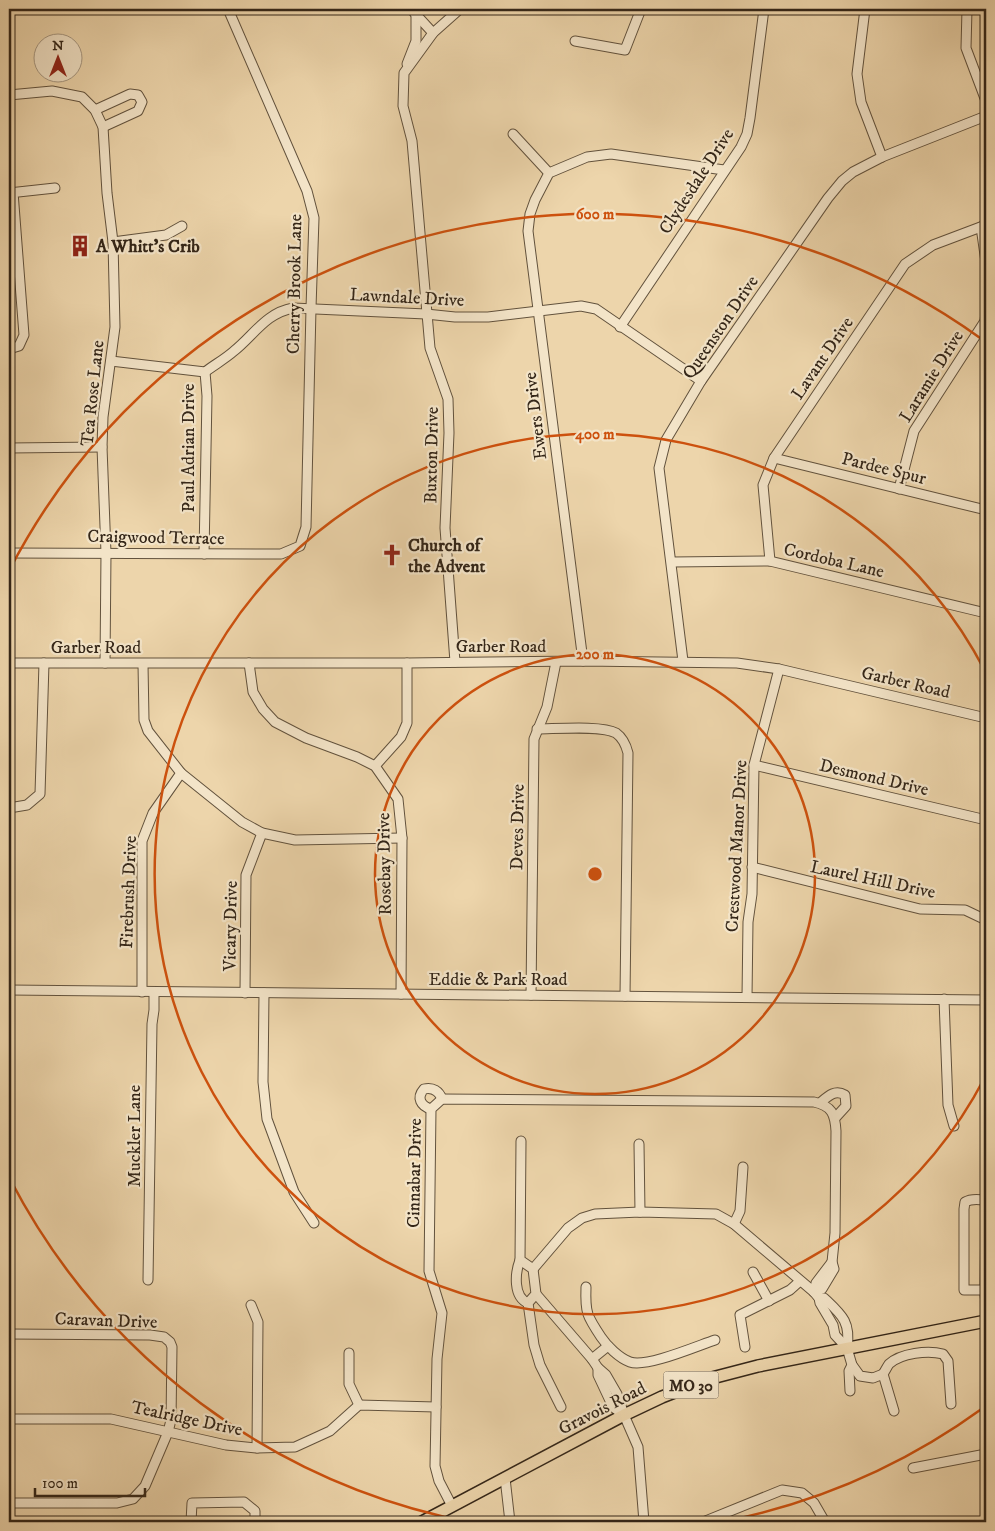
<svg xmlns="http://www.w3.org/2000/svg" width="995" height="1531" font-family="'IM FELL DW Pica',serif">
	<rect width="100%" height="100%" fill="#edd5ab"/>
	<filter id="stains"><feTurbulence type="fractalNoise" baseFrequency=".004" numOctaves="4"/><feColorMatrix values="0 0 0 0 .2 0 0 0 0 .09 0 0 0 0 .02 0 0 0 .5 -.17"/></filter>
	<radialGradient id="worn" r=".72"><stop offset=".6" stop-color="#630" stop-opacity="0"/><stop offset="1" stop-color="#630" stop-opacity=".3"/></radialGradient>
	<g fill="none" stroke-linecap="round" stroke-linejoin="round">
		<!-- stream -->
		<polyline stroke="#7d6c52" stroke-width="2.5" points="9,11 20,9"/>
		<!-- minor casing -->
		<g stroke="#62523d" stroke-width="11">
			<g id="minor">
				<polyline points="411,9 433,33"/>
				<polyline points="865,9 857,74 861,102 882,157"/>
				<polyline points="967,9 966,48 986,101"/>
				<polyline points="575,41 625,50 641,9"/>
				<polyline points="407,64 416,41 416,14"/>
				<polyline points="9,95 52,91 82,97 95,110 103,127 107,193 113,242 115,327 103,417 102,447 106,553 105,663"/>
				<polyline points="95,110 130,94 138,95 142,102 138,111 103,127"/>
				<polyline points="513,134 549,173"/>
				<polyline points="9,193 55,188"/>
				<polyline points="981,227 986,262"/>
				<polyline points="113,242 166,235 182,226"/>
				<polyline points="620,327 741,147 747,134 750,118 764,9"/>
				<polyline points="9,349 19,346 24,335 13,192"/>
				<path d="M111,361l94,11c9,-7 20,-13 29,-21 20,-16 32,-38 59,-43l133,6 29,3h33l93,-11 15,3 105,72"/>
				<polyline points="9,448 102,447"/>
				<polyline points="774,458 986,510"/>
				<polyline points="899,489 914,431 985,321 986,312"/>
				<polyline points="9,553 281,554 300,546 306,527 311,308 314,218 307,191 228,9"/>
				<polyline points="204,554 207,396 205,372"/>
				<polyline points="770,561 763,485 774,458 905,264 933,245 986,225"/>
				<polyline points="672,562 770,561 986,613"/>
				<polyline points="583,661 528,231 530,214 535,200 549,173 587,157 611,154 724,170"/>
				<polyline points="683,661 659,468 666,440 701,381 828,198 842,181 853,172 882,157 986,116"/>
				<polyline points="455,662 445,528 449,433 448,399 430,348 412,141 403,106 404,73 433,33 460,9"/>
				<polyline points="9,663 407,663 583,661 737,663 779,669 986,718"/>
				<polyline points="249,663 253,692 263,709 275,722 306,738 357,757 375,766 398,799 402,838 401,994"/>
				<polyline points="143,664 144,720 148,731 181,773 242,822 262,833 295,840 402,838"/>
				<path d="M537,729c18,0 65,-4 79,4 7,5 10,12 12,20l-3,243"/>
				<polyline points="754,765 982,819 986,817"/>
				<polyline points="375,766 401,737 407,723 407,663"/>
				<polyline points="9,808 27,805 40,794 44,663"/>
				<polyline points="752,867 920,909 965,910 986,920"/>
				<polyline points="9,990 986,1000"/>
				<polyline points="142,992 142,841 153,813 181,773"/>
				<polyline points="245,993 246,875 262,833"/>
				<polyline points="264,993 263,1082 267,1119 294,1192 314,1223"/>
				<polyline points="531,995 534,739 547,707 556,662"/>
				<polyline points="747,997 748,922 752,894 754,765 779,669"/>
				<polyline points="944,999 948,1105 954,1126"/>
				<path d="M820,1103c8,-7 15,-14 25,-8l1,11 -10,11"/>
				<path d="M431,1109c-10,-3 -15,-11 -7,-20 9,-2 15,2 18,10"/>
				<polyline points="521,1141 520,1260 533,1269 536,1294 528,1303 534,1345 540,1365 561,1407"/>
				<polyline points="639,1144 640,1212"/>
				<polyline points="734,1224 740,1211 743,1167"/>
				<path d="M520,1260c-5,13 -7,37 8,43"/>
				<polyline points="533,1269 568,1228 582,1218 595,1214 640,1212 716,1214 734,1224 814,1292 819,1298 820,1303 833,1325 835,1335 847,1348 852,1365 860,1376 873,1378 883,1374 894,1411"/>
				<polyline points="753,1272 769,1301"/>
				<polyline points="148,1280 152,1024 154,1010 154,992"/>
				<path d="M586,1287c-1,26 1,29 15,50 6,9 18,21 29,25 16,6 67,-16 85,-22"/>
				<path d="M985,1290h-21v-81l1,-7c5,-3 12,-3 19,-2l2,3 -1,91 1,10"/>
				<polyline points="814,1292 816,1283 832,1262"/>
				<polyline points="536,1294 592,1359 598,1368 606,1375 617,1394 624,1415 638,1447 644,1522"/>
				<path d="M819,1298h5c18,17 27,24 23,50"/>
				<polyline points="251,1305 258,1322 257,1448"/>
				<polyline points="9,1334 150,1335 164,1337 170,1342 172,1347 171,1420 168,1432 145,1486 133,1499 117,1503 9,1503"/>
				<polyline points="745,1347 740,1315 790,1290 800,1281"/>
				<polyline points="349,1353 349,1384 359,1405"/>
				<polyline points="592,1359 608,1346"/>
				<polyline points="598,1368 598,1375 613,1407 624,1415"/>
				<path d="M883,1374c2,-3 4,-7 6,-10 12,-11 39,-14 54,-10l5,7 3,43"/>
				<polyline points="850,1391 849,1371 852,1365"/>
				<polyline points="9,1419 111,1419 226,1445 257,1448 295,1447 330,1431 359,1405 436,1407"/>
				<polyline points="913,1468 986,1454"/>
				<polyline points="505,1478 510,1522"/>
				<path d="M452,1506l-13,-25 -4,-15 2,-107 5,-46 -13,-42 2,-162 11,-10 372,3c18,4 21,12 22,29l-1,102 -3,29 2,7 -12,20 -8,3"/>
				<polyline points="191,1522 192,1503 244,1502 255,1511 255,1522"/>
				<polyline points="703,1522 782,1490 802,1493 814,1503 825,1522"/>
			</g>
		</g>
		<!-- major casing -->
		<g stroke="#342618" stroke-width="14">
			<polyline id="major" points="422,1522 624,1415 662,1397 708,1379 758,1366 986,1321"/>
		</g>
		<!-- minor -->
		<use href="#minor" stroke="#f3e4c8" stroke-width="9"/>
		<!-- major -->
		<use href="#major" stroke="#edd5ab" stroke-width="11"/>
	</g>
	<!-- distance rings -->
	<g fill="none" stroke="#cd510e" stroke-width="2.5">
		<circle cx="595" cy="874" r="220"/>
		<path d="M985 1077A440 440 0 1 1 985 671"/>
		<path d="M983 1408A660 660 0 0 1 721 1522M469 1522A660 660 0 0 1 10 1179M10 569A660 660 0 0 1 983 340"/>
	</g>
	<!-- icons -->
	<defs>
		<g id="building-bare" transform="scale(1.725)"><path d="M-4-6H4V6H1V3H-1V6H-4ZM-2.5-4.3h1.7v1.8h-1.7ZM.8-4.3h1.7v1.8H.8ZM-2.5-1h1.7V.8h-1.7ZM.8-1h1.7V.8H.8Z" fill="#8f2418" stroke="#f3e4c8" stroke-width="2.5" paint-order="stroke"/></g>
		<g id="church-bare" transform="scale(1.725)"><path d="M-1.2-6h2.4v3.5h3.3v2.4h-3.3V6h-2.4V-.1h-3.3v-2.4h3.3Z" fill="#8f2418" stroke="#f3e4c8" stroke-width="2.5" paint-order="stroke"/></g>
	</defs>
	<g fill-rule="evenodd">
		<use href="#building-bare" x="80" y="246"/>
		<use href="#church-bare" x="392" y="555"/>
	</g>
	<g text-anchor="middle" stroke-width="4.5" stroke-linejoin="round" paint-order="stroke">
		<!-- shield labels -->
		<rect fill="#f3e4c8" stroke="#6d5f4d" stroke-width="1" x="663.5" y="1371.5" width="55" height="27" rx="4"/>
		<g font-size="16" font-weight="bold" fill="#342618">
			<text x="691" y="1391">MO 30</text>
		</g>
		<!-- street labels -->
		<g font-size="18" fill="#342618" stroke="#f3e4c8">
			<text transform="translate(696 181) rotate(-57)" y="6">Clydesdale Drive</text>
			<text transform="translate(294 284) rotate(-89)" y="6">Cherry Brook Lane</text>
			<text transform="translate(407 297) rotate(3)" y="6">Lawndale Drive</text>
			<text transform="translate(720 327) rotate(-56)" y="6">Queenston Drive</text>
			<text transform="translate(822 358) rotate(-56)" y="6">Lavant Drive</text>
			<text transform="translate(931 376) rotate(-58)" y="6">Laramie Drive</text>
			<text transform="translate(92 393) rotate(-84)" y="6">Tea Rose Lane</text>
			<text transform="translate(535 416) rotate(-97)" y="6">Ewers Drive</text>
			<text transform="translate(188 448) rotate(-90)" y="6">Paul Adrian Drive</text>
			<text transform="translate(431 455) rotate(-89)" y="6">Buxton Drive</text>
			<text transform="translate(884 468) rotate(14)" y="6">Pardee Spur</text>
			<text transform="translate(156 537) rotate(1)" y="6">Craigwood Terrace</text>
			<text transform="translate(834 560) rotate(13)" y="6">Cordoba Lane</text>
			<text x="501" y="652">Garber Road</text>
			<text x="96" y="653">Garber Road</text>
			<text transform="translate(906 682) rotate(13)" y="6">Garber Road</text>
			<text transform="translate(874 777) rotate(13)" y="6">Desmond Drive</text>
			<text transform="translate(517 827) rotate(-89)" y="6">Deves Drive</text>
			<text transform="translate(736 846) rotate(-87)" y="6">Crestwood Manor Drive</text>
			<text transform="translate(384 864) rotate(-91)" y="6">Rosebay Drive</text>
			<text transform="translate(873 879) rotate(12)" y="6">Laurel Hill Drive</text>
			<text transform="translate(128 892) rotate(-88)" y="6">Firebrush Drive</text>
			<text transform="translate(230 926) rotate(-89)" y="6">Vicary Drive</text>
			<text x="498" y="985">Eddie &amp; Park Road</text>
			<text transform="translate(134 1136) rotate(-90)" y="6">Muckler Lane</text>
			<text transform="translate(414 1173) rotate(-89)" y="6">Cinnabar Drive</text>
			<text transform="translate(106 1320) rotate(2)" y="6">Caravan Drive</text>
			<text transform="translate(602 1408) rotate(-27)" y="6">Gravois Road</text>
			<text transform="translate(187 1418) rotate(12)" y="6">Tealridge Drive</text>
		</g>
		<!-- poi labels -->
		<g font-size="18" font-weight="bold" fill="#342618" stroke="#f3e4c8" text-anchor="start">
			<text x="96" y="252">A Whitt's Crib</text>
			<text x="408" y="551">Church of<tspan x="408" dy="21">the Advent</tspan></text>
		</g>
	</g>
	<circle cx="595" cy="874" r="8" fill="#cd510e" stroke="#f3e4c8" stroke-width="2.5"/>
	<g font-size="15" text-anchor="middle" font-weight="bold" fill="#cd510e" stroke="#f3e4c8" stroke-width="4.5" stroke-linejoin="round" paint-order="stroke">
		<text x="595" y="219">600 m</text>
		<text x="595" y="439">400 m</text>
		<text x="595" y="659">200 m</text>
	</g>
	<!-- margin -->
	<rect width="995" height="1531" fill="none" stroke="#edd5ab" stroke-width="30"/>
	<rect x="10" y="10" width="975" height="1511" fill="none" stroke="#342618" stroke-width="2.5"/>
	<rect x="15" y="15" width="965" height="1501" fill="none" stroke="#342618"/>
	<!-- north arrow -->
	<g transform="translate(58 58)"><circle r="24" fill="#f3e4c8" stroke="#a79882"/>
	<path d="M0-4L9 19L0 12L-9 19Z" fill="#8f2418"/>
	<text y="-8" font-size="14" font-weight="bold" text-anchor="middle" fill="#342618">N</text>
	</g>
	<!-- scale -->
	<path d="M35 1488v8h110v-8" fill="none" stroke="#342618" stroke-width="2.5"/>
	<text x="42" y="1488" font-size="15" fill="#342618" stroke="#f3e4c8" stroke-width="4" paint-order="stroke">100 m</text>
	<rect width="100%" height="100%" filter="url(#stains)"/>
	<rect width="100%" height="100%" fill="url(#worn)"/>
</svg>
